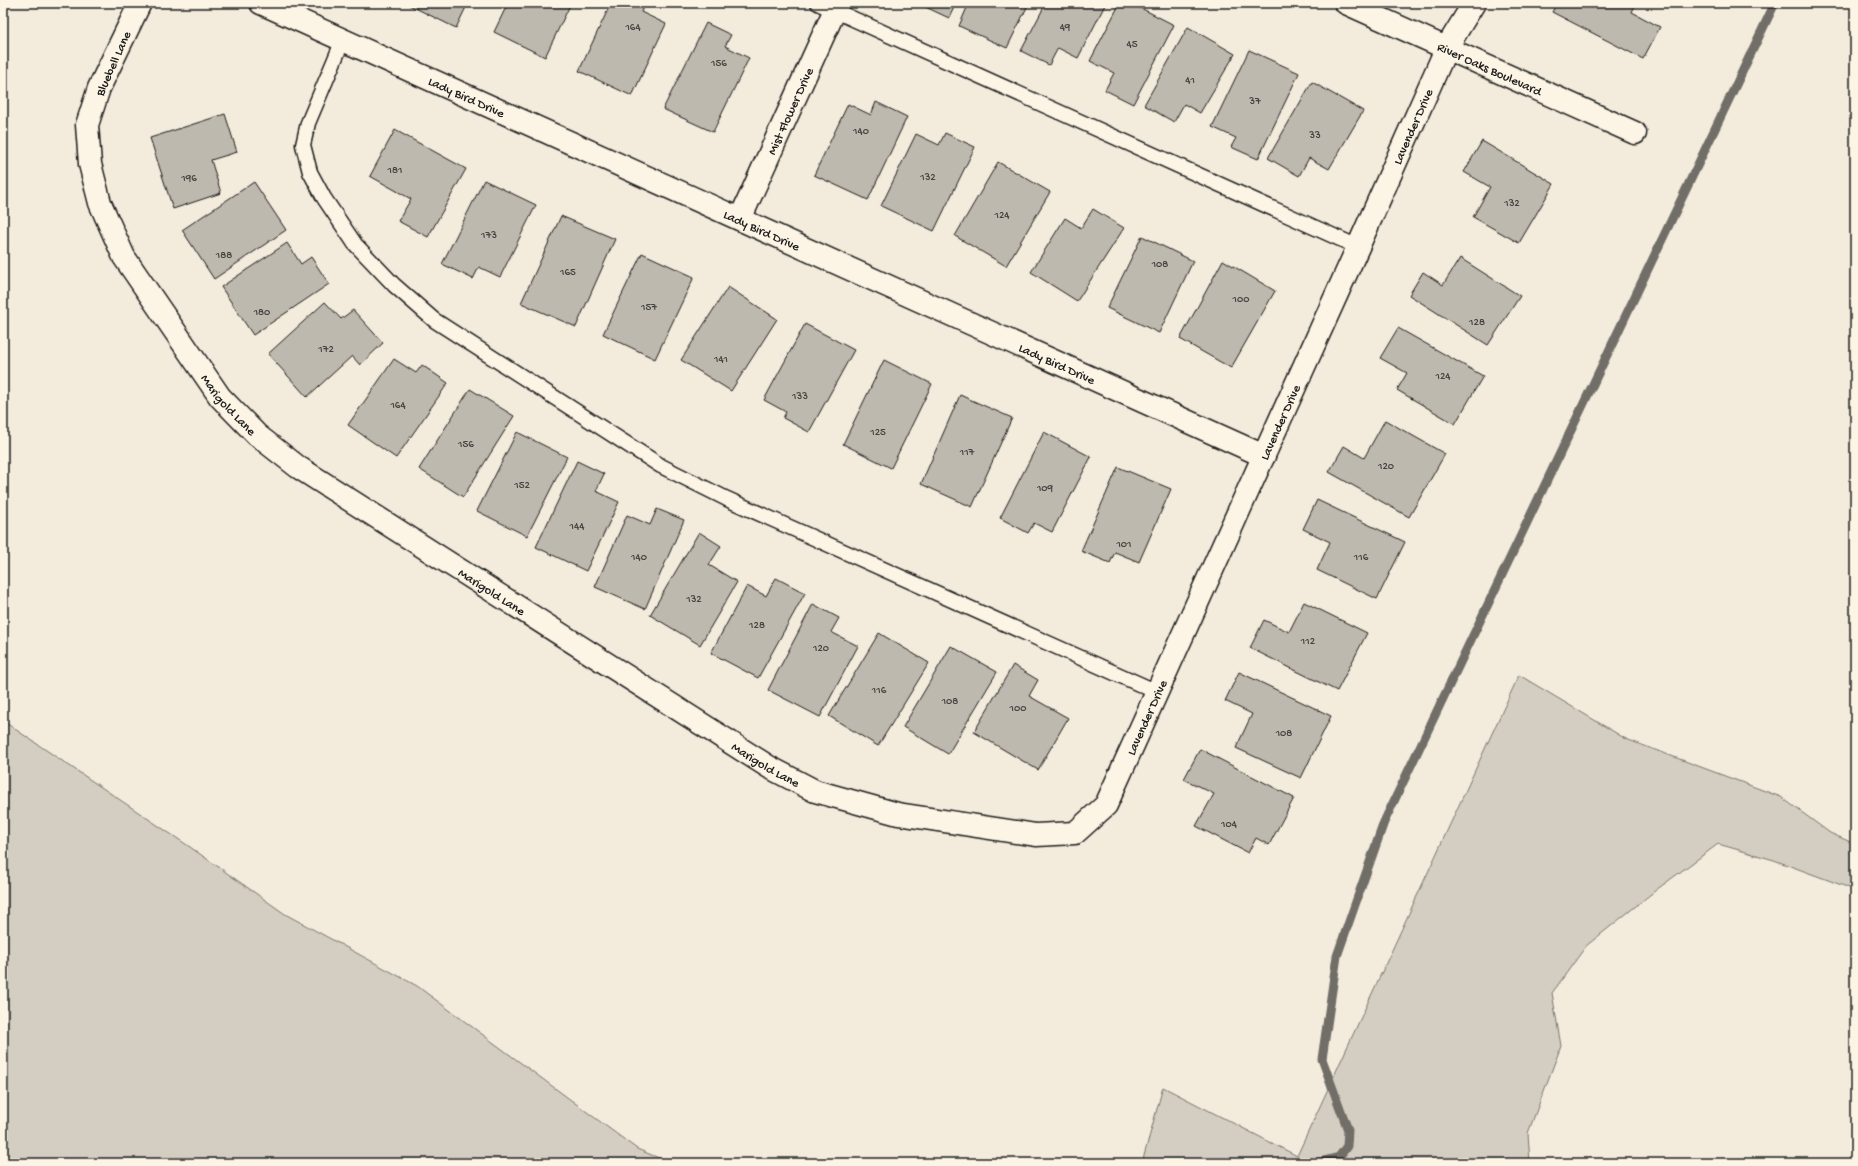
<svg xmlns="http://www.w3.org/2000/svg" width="1858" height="1166" font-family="'Gochi Hand',sans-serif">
	<rect width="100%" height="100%" fill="#f3ecdd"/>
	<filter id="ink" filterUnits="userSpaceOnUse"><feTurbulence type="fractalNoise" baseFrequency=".025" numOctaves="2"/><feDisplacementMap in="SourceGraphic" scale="8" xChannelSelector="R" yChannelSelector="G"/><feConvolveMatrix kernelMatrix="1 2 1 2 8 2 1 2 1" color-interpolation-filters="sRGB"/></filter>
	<g filter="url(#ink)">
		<!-- green -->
		<g fill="#d3cec1" stroke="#78756e">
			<polygon points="1519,675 1626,739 1781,797 1830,833 1855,844 1855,890 1774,860 1718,844 1656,890 1586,946 1552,993 1561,1046 1528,1133 1530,1163 1142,1163 1163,1087 1297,1156"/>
			<polygon points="3,721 190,847 285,914 417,986 637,1149 671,1163 3,1163"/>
		</g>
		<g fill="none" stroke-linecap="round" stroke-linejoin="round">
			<!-- stream -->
			<polyline stroke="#716e68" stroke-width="9" points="1316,1163 1339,1157 1347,1146 1348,1130 1322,1059 1337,956 1384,822 1775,3"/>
		</g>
		<!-- building -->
		<g fill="#beb9ae" stroke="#1c1c1c">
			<polygon points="405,3 468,3 456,28"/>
			<polygon points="508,3 571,3 545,57 494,32"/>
			<polygon points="611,3 645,3 641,12 666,24 632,96 579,71"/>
			<polygon points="917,3 956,3 949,18"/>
			<polygon points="969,3 1029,3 1007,48 959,26"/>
			<polygon points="1046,3 1106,3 1078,58 1058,48 1049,65 1021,51"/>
			<polygon points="1120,3 1131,3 1174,25 1133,104 1105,90 1114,73 1090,61"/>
			<polygon points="1557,3 1636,3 1632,12 1660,27 1643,59 1552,12"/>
			<polygon points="706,23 731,35 725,46 749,58 713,132 663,109"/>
			<polygon points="1188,27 1235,54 1200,113 1184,104 1174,122 1144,105"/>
			<polygon points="1249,50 1299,73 1258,159 1231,147 1236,138 1212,127"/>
			<polygon points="1312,82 1363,111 1329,169 1309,158 1299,176 1268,158"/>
			<polygon points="876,102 907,117 868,200 814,175 848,104 871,115"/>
			<polygon points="225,114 237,152 211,160 221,193 173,209 150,138"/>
			<polygon points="395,130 466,169 428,237 398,221 411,199 370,176"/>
			<polygon points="945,133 975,147 934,231 881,206 916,134 939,145"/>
			<polygon points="1482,141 1554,184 1519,243 1473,217 1490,187 1464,172"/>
			<polygon points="998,162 1050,192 1006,266 955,236"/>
			<polygon points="484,180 536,205 500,277 479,267 473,279 442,264"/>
			<polygon points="254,182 286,230 214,279 182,230"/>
			<polygon points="1093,209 1124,228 1077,301 1031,272 1065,218 1081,228"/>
			<polygon points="561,216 615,239 576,327 521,303"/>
			<polygon points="1142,236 1193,261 1159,333 1107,308"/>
			<polygon points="287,243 301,264 311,257 329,284 253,335 221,287"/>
			<polygon points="642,253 694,277 655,359 603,334"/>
			<polygon points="1460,258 1520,296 1488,345 1409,295 1423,272 1443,285"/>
			<polygon points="1223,260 1275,291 1231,368 1180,339"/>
			<polygon points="728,287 777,319 731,391 681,360"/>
			<polygon points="325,302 341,319 353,310 383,343 360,365 352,356 307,397 268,354"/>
			<polygon points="805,324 854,350 809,432 783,418 786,412 764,400"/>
			<polygon points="1398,328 1483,376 1455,424 1397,390 1407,373 1380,358"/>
			<polygon points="394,359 416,373 422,365 448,383 396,458 348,425"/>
			<polygon points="884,360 932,384 891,468 843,444"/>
			<polygon points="470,389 514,416 463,497 419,469"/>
			<polygon points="960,395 1012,418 972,507 921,484"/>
			<polygon points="1385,420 1445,454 1409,517 1329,472 1344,446 1364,458"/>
			<polygon points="517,432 567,457 527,536 477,511"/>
			<polygon points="1044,432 1091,457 1052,532 1034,523 1028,533 1000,518"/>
			<polygon points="577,461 604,474 596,491 619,502 586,571 536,547"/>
			<polygon points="1118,467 1171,489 1139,562 1115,552 1110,563 1081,551"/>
			<polygon points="1317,500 1405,542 1377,599 1317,570 1330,542 1303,529"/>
			<polygon points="657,509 684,520 645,609 595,587 627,515 650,525"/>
			<polygon points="699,532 721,546 709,565 737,582 700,645 650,615"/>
			<polygon points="776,578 805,593 758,678 711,653 747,586 766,596"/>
			<polygon points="1304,602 1367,633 1337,691 1250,648 1264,620 1289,632"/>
			<polygon points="813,604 839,618 831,632 858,646 820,717 768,690"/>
			<polygon points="879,633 929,663 878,746 829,716"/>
			<polygon points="951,646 997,672 948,754 903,727"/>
			<polygon points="1013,665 1038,680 1029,696 1068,718 1038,770 974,732"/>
			<polygon points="1239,672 1331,716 1301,778 1236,748 1252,714 1225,701"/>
			<polygon points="1200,749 1294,798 1269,845 1256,838 1248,853 1196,826 1214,794 1184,779"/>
		</g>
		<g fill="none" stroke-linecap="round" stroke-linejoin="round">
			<!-- lane casing -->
			<g stroke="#1c1c1c" stroke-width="17">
				<g id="lane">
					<polyline points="818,3 1358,247"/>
					<polyline points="343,40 308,123 303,145 310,172 324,198 355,244 394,285 434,320 661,466 727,499 1157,692"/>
				</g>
			</g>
			<!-- street casing -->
			<g stroke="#1c1c1c" stroke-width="25">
				<g id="street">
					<path id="s1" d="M140,3l-41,85 -12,37 3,39 10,39 24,54 96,140 37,38 41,32 471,300 46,24 83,23 138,21 39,-2 31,-28 252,-558 89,-200 27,-44"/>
					<path id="s2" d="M261,3l1003,453"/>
					<path id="s3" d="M1346,3l289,130"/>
					<path id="s4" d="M740,219l98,-216"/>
				</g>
			</g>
			<!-- lane -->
			<use href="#lane" stroke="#fcf5e5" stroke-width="14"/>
			<!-- street -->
			<use href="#street" stroke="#fcf5e5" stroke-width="22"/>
		</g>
	</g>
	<g text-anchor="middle" stroke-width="3" stroke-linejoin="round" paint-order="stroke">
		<!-- number labels -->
		<g font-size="11" fill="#444340">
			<text x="633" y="30">164</text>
			<text x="1065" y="30">49</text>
			<text x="1132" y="47">45</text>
			<text x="719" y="66">156</text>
			<text x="1190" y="83">41</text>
			<text x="1255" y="104">37</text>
			<text x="861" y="134">140</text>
			<text x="1315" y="138">33</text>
			<text x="395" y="173">181</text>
			<text x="928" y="180">132</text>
			<text x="189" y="181">196</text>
			<text x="1512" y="206">132</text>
			<text x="1002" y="218">124</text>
			<text x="489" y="238">173</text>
			<text x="224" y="258">188</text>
			<text x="1160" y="267">108</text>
			<text x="568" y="275">165</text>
			<text x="1241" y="302">100</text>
			<text x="649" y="310">157</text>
			<text x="262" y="315">180</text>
			<text x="1477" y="325">128</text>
			<text x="326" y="352">172</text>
			<text x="721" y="362">141</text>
			<text x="1443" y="379">124</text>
			<text x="800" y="399">133</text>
			<text x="398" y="408">164</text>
			<text x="878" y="435">125</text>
			<text x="466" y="447">156</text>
			<text x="967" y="455">117</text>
			<text x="1386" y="469">120</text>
			<text x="522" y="488">152</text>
			<text x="1045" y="491">109</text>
			<text x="577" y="529">144</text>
			<text x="1124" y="547">101</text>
			<text x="639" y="560">140</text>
			<text x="1361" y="560">116</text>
			<text x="694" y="602">132</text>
			<text x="757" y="628">128</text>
			<text x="1308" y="644">112</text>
			<text x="821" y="651">120</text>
			<text x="879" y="693">116</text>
			<text x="950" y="704">108</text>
			<text x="1018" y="711">100</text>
			<text x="1284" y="736">108</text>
			<text x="1229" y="827">104</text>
		</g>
		<!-- street labels -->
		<g font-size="13" fill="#1c1c1c" stroke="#fcf5e5">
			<text transform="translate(112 63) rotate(-66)" y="5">Bluebell Lane</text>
			<text dy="5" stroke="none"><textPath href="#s3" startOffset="158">River Oaks Boulevard</textPath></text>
			<text dy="5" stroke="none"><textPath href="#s2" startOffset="226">Lady Bird Drive</textPath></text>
			<text dy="5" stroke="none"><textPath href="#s4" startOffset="119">Mist Flower Drive</textPath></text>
			<text dy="5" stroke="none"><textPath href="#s1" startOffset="2208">Lavender Drive</textPath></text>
			<text dy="5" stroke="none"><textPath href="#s2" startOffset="550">Lady Bird Drive</textPath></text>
			<text dy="5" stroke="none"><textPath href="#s2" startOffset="874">Lady Bird Drive</textPath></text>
			<text dy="5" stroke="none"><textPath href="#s1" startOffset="453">Marigold Lane</textPath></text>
			<text dy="5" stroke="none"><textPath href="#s1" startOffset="1884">Lavender Drive</textPath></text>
			<text dy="5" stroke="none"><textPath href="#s1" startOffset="777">Marigold Lane</textPath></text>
			<text dy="5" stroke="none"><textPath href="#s1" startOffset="1560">Lavender Drive</textPath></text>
			<text dy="5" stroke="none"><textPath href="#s1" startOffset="1101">Marigold Lane</textPath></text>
		</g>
	</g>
	<!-- margin -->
	<rect width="1858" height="1166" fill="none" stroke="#fcf5e5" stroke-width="16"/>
	<rect x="8" y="8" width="1842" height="1150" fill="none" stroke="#1c1c1c" stroke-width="1.5" filter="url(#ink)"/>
</svg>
